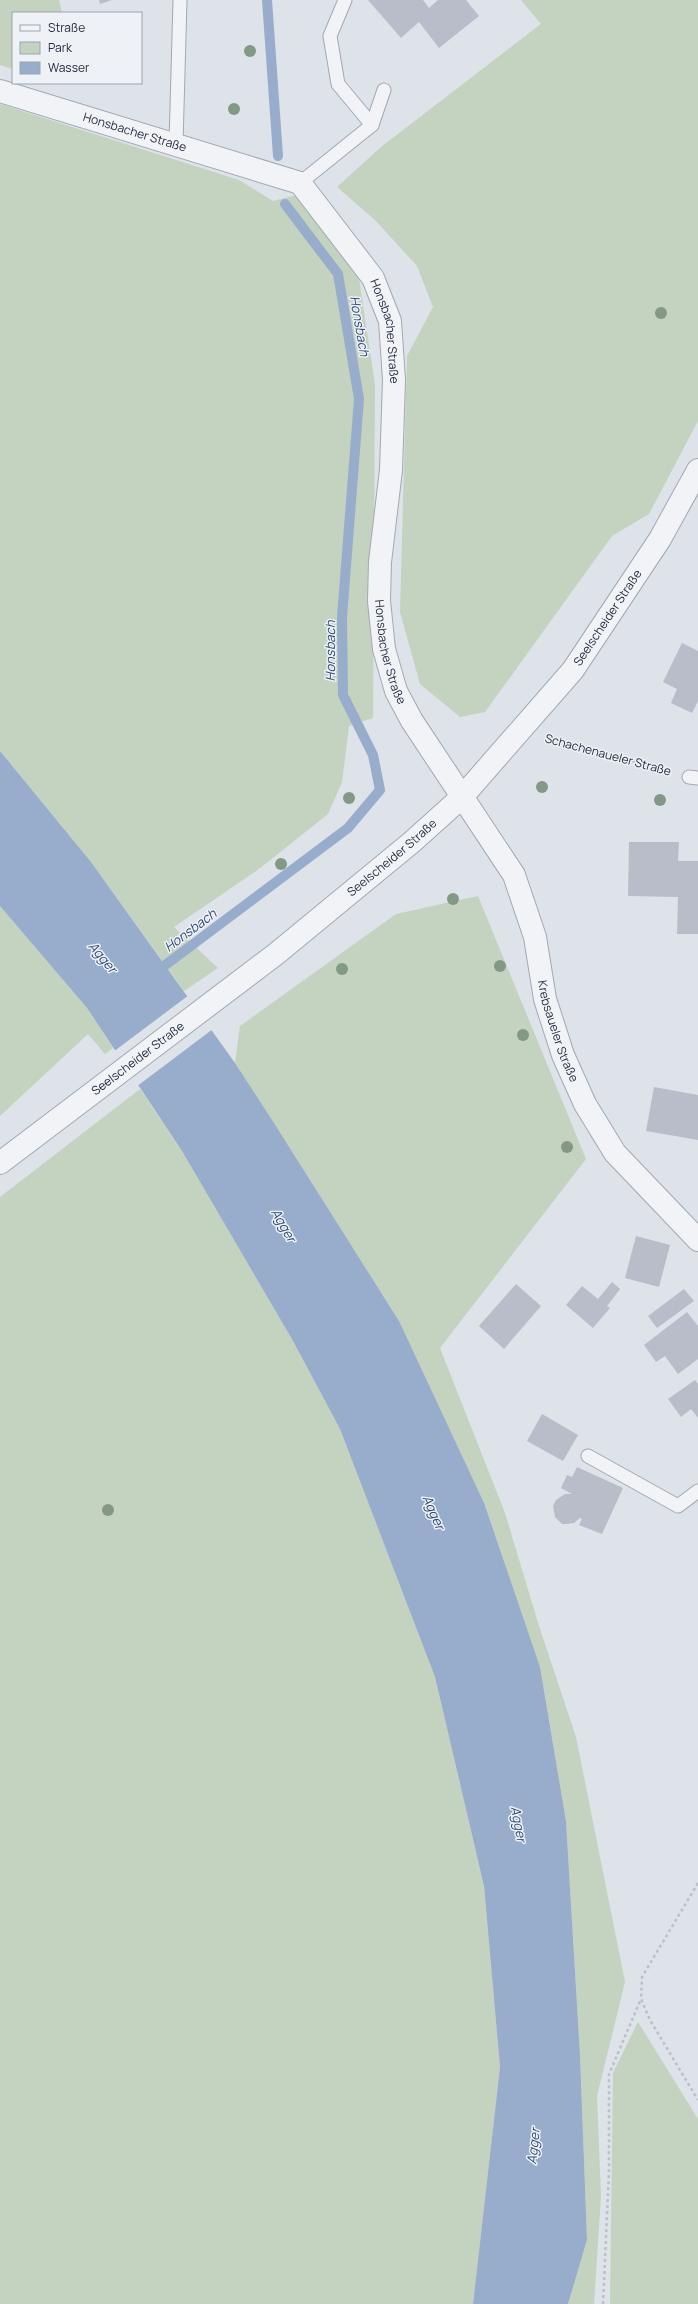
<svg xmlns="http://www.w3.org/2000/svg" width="698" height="2304" font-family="Manrope,sans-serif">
	<rect width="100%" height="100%" fill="#dee2e9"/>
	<!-- green -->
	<g fill="#c3d3bf">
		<polygon points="0,0 59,0 62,13 13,13 13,69 0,65"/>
		<polygon points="521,0 698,0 698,421 649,514 612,536 485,712 460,717 420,684 400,612 407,356 433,307 417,266 375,220 337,187 381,147 541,24"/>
		<polygon points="0,104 239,180 273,201 297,195 359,278 375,385 373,718 349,726 342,782 328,814 259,869 174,927 218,968 184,991 91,862 0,751"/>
		<polygon points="478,896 586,1159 440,1348 505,1513 539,1626 576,1737 625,1982 597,2096 601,2196 594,2304 568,2304 587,2240 580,2055 566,1821 540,1667 399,1321 235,1063 240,1026 396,914"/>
		<polygon points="0,906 87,1008 113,1048 105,1054 88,1034 0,1116"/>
		<polygon points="140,1089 182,1151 293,1341 340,1429 435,1677 484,1886 500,2067 473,2304 0,2304 0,1197"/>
		<polygon points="638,2022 698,2119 698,2304 610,2304 613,2073"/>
	</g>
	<!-- water -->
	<polygon fill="#97adcb" points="0,751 91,862 235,1063 272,1120 399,1321 484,1503 540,1667 566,1821 580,2055 587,2240 568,2304 473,2304 500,2067 484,1886 435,1677 340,1429 293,1341 182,1151 87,1008 0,906"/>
	<!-- pier -->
	<polygon fill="#dee2e9" points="189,995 213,1029 136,1087 113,1052"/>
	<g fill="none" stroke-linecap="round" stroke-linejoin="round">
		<!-- stream -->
		<g stroke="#97adcb" stroke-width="10">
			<polyline points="267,0 278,156"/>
			<polyline points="156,972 348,828 380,790 373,755 343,695 342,617 359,399 338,274 285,204"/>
		</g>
	</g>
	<!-- building -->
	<g fill="#b8bdc9">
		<polygon points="99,0 112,0 100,4"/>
		<polygon points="368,0 423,0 429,8 438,0 466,0 479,16 439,48 419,22 401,38"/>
		<polygon points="682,643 698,651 698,701 692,713 671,703 677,689 663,682"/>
		<polygon points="629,842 679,842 678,861 698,861 698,934 677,934 678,897 628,896"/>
		<polygon points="654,1087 698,1095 698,1140 646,1131"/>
		<polygon points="636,1236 670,1245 659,1287 625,1278"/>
		<polygon points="612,1282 620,1289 607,1306 610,1308 593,1328 566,1305 582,1286 598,1299"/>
		<polygon points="516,1284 541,1306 504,1349 479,1326"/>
		<polygon points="684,1289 694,1301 657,1328 648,1316"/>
		<polygon points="687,1312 698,1326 698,1359 678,1374 665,1356 656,1362 644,1345"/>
		<polygon points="695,1380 698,1384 698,1418 691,1409 681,1417 668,1399"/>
		<polygon points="542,1414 578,1435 563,1461 527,1441"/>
		<polygon points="577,1467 623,1488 602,1534 579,1525 582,1519 580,1518 574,1523 566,1524 562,1524 555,1517 553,1506 556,1500 565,1494 572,1494 561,1488 567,1475 572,1477"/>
	</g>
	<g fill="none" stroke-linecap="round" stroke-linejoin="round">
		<!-- service casing -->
		<g stroke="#a3a8b3" stroke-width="15">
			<g id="service">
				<polyline points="345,0 330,36 338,84 372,125"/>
				<polyline points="176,144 180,0"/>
				<polyline points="300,183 372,125 384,90"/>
				<polyline points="689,777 698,778"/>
				<polyline points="588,1456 678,1506 698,1491"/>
			</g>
		</g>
		<!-- minor casing -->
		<g stroke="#a3a8b3" stroke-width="24">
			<g id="minor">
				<path id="s1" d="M0,91l300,92 73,95 17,43 4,59 -3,90 -11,92 -1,39 5,48 12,42 16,30 102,154 21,62 10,62 18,56 22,49 30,49 83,87"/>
			</g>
		</g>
		<!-- tertiary casing -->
		<g stroke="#a3a8b3" stroke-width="24">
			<g id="tertiary">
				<path id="s2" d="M0,1163l276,-209 136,-112 50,-45 111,-127 87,-131 38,-69"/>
			</g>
		</g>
		<!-- path -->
		<g stroke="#bcc0c8" stroke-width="2.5" stroke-dasharray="3 3" stroke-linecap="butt">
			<polyline points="551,740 666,770"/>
			<polyline points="698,1883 642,1977 641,1999 650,2020 698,2100"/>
			<polyline points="603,2304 609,2171 609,2074 641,1999"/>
		</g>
		<!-- service -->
		<use href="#service" stroke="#f1f3f7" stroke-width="13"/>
		<!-- minor -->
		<use href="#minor" stroke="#f1f3f7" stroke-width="22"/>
		<!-- tertiary -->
		<use href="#tertiary" stroke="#f1f3f7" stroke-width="22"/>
	</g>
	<!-- trees -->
	<g fill="#839985">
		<circle cx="250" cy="51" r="6"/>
		<circle cx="234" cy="109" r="6"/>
		<circle cx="661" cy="313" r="6"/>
		<circle cx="542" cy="787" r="6"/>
		<circle cx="349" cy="798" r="6"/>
		<circle cx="660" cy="800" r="6"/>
		<circle cx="281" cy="864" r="6"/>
		<circle cx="453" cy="899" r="6"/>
		<circle cx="500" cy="966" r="6"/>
		<circle cx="342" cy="969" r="6"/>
		<circle cx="523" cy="1035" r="6"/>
		<circle cx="567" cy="1147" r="6"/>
		<circle cx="108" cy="1510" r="6"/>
	</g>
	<g text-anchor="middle" stroke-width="3" stroke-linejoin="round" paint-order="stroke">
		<!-- street labels -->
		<g font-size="12" fill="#262e41" stroke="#eef1f6">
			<text dy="4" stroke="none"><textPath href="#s1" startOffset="141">Honsbacher Straße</textPath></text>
			<text dy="4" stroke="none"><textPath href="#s1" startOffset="489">Honsbacher Straße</textPath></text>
			<text dy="4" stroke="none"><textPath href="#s2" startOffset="821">Seelscheider Straße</textPath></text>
			<text dy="4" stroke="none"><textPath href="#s1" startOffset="813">Honsbacher Straße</textPath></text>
			<text transform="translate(608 755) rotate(15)" y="4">Schachenaueler Straße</text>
			<text dy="4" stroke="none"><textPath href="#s2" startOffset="497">Seelscheider Straße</textPath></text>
			<text dy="4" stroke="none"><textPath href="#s1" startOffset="1234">Krebsaueler Straße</textPath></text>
			<text dy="4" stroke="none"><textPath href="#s2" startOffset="173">Seelscheider Straße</textPath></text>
		</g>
		<!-- water labels -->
		<g font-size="13" font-style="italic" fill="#2e4a77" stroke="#eef1f6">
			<text transform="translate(360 326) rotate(80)" y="5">Honsbach</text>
			<text transform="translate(330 651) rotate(-90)" y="5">Honsbach</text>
			<text transform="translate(190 930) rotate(-37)" y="5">Honsbach</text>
			<text transform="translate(103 957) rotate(50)" y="5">Agger</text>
			<text transform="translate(284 1225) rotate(60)" y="5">Agger</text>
			<text transform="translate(434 1512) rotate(66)" y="5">Agger</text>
			<text transform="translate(519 1824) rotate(79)" y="5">Agger</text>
			<text transform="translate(533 2146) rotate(-84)" y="5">Agger</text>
		</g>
	</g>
	<!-- legend -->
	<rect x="12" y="12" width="130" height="72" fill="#eef1f6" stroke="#9ea3ae"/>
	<rect x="20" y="25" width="20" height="6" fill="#f1f3f7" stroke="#9ea3ae"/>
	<text x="48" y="32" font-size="12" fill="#262e41">Straße</text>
	<rect x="20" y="42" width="20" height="12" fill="#c3d3bf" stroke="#9ea3ae"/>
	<text x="48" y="52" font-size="12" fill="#262e41">Park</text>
	<rect x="20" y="62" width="20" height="12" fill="#97adcb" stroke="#9ea3ae"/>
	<text x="48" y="72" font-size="12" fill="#262e41">Wasser</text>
</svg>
